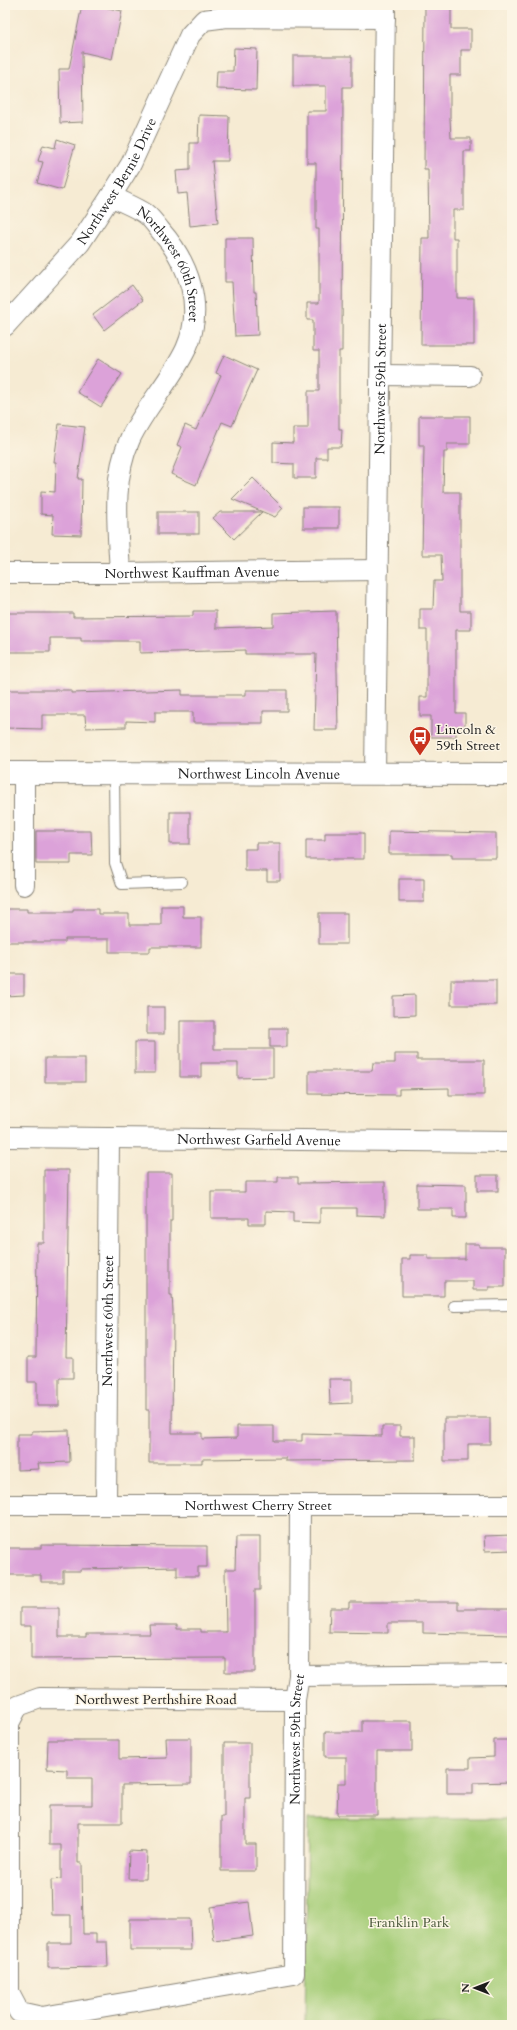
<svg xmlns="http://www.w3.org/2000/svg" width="517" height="2030" font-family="Cardo,serif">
	<rect width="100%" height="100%" fill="#fcf5e5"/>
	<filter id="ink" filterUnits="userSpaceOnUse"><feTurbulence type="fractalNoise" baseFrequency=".025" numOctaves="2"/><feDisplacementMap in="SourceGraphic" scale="8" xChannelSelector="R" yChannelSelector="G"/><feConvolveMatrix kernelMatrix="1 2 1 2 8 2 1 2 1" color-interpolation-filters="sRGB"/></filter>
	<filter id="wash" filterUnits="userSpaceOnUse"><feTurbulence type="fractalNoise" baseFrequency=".012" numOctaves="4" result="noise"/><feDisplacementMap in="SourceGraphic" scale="16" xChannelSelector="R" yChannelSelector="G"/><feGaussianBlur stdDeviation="0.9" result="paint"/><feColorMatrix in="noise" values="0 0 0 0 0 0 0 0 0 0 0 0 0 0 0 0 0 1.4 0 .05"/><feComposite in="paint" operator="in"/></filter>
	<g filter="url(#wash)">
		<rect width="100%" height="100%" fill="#f6ebd3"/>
		<!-- green -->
		<polygon fill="#a6cd78" stroke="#61744a" points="308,1819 512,1819 512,2025 305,2025"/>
		<g id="blocks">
			<!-- building -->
			<g fill="#dca2d9">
				<polygon points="82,5 95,5 122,11 112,59 82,52 83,122 60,123 59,69 69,69"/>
				<polygon points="425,5 451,5 451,29 471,29 471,50 461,50 461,75 450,75 450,118 451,138 471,138 471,151 464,151 464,210 453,210 453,238 457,238 457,298 474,298 474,345 421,345 422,238 429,238 428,169 424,169"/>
				<polygon points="234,48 257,49 256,90 216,89 217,71 233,71"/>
				<polygon points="293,56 352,56 352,87 343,87 342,351 339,351 339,429 342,429 341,447 327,447 327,458 316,458 316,478 294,478 294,464 273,463 273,442 293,443 293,428 308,428 308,391 319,391 319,351 313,351 313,320 307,320 307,303 319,303 319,229 316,229 316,163 307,163 307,111 326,111 326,86 293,86"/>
				<polygon points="199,115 229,116 228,161 212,161 218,223 190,226 187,193 178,194 176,171 190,170 190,143 198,143"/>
				<polygon points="57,139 75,145 62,190 37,183 43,162 38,161 43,145 55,148"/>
				<polygon points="225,238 253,238 254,292 256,292 258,335 235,336 232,282 225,282"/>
				<polygon points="132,285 143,300 104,330 93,315"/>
				<polygon points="224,355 257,370 232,426 222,422 196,485 171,474 182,447 177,445 185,425 196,430 221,375 216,373"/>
				<polygon points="98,359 122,374 101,407 77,392"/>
				<polygon points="419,416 470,416 470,444 447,444 447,452 444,452 443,492 460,492 460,611 471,611 471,630 456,630 456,713 465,713 465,727 456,727 456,737 431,737 431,716 420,716 420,697 427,697 427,630 420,630 420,609 433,609 434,581 442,581 441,555 422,555 424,445 419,445"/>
				<polygon points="59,424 85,427 78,479 82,479 81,535 52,534 53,515 41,514 41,491 55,492 56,462 54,462"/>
				<polygon points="253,478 283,508 275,517 232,499"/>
				<rect x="303" y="507" width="36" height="21"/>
				<rect x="158" y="512" width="41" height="22"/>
				<polygon points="220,512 262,512 234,539 213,518"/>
				<polygon points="193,611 216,611 216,628 273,626 273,613 336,611 338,730 314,730 316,654 245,654 245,650 140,653 140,641 81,641 81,638 50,638 50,652 5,652 5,613 73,613 73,617 193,616"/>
				<polygon points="5,690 71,690 71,693 182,690 182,695 246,695 246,690 287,690 287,711 263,711 263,723 193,723 193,712 155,712 155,722 126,721 126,727 86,728 85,715 42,715 42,729 5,728"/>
				<rect x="170" y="812" width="20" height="32"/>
				<polygon points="36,831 91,831 92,855 71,855 71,864 36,864"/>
				<polygon points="389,831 496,833 496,858 452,858 452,854 389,854"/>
				<polygon points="325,833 364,833 364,859 306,859 306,840 325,840"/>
				<polygon points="256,843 280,843 280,881 267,881 267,871 245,871 245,849 256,849"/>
				<rect x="399" y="879" width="25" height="23"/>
				<polygon points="161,906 183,906 183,917 201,917 201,947 150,947 150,952 109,952 109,939 65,939 65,942 5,942 5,909 27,909 27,912 73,912 73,909 98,909 98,914 129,914 129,925 161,925"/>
				<rect x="319" y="913" width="28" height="31"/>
				<polygon points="5,974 24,974 24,995 5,996"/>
				<rect x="451" y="980" width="45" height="25"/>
				<polygon points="415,995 415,1015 393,1016 393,996"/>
				<rect x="147" y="1007" width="17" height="27"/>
				<polygon points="180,1021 214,1021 214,1049 273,1049 273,1077 238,1078 238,1063 201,1063 201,1077 180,1077"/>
				<rect x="270" y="1028" width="17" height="19"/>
				<rect x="135" y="1042" width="20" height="31"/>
				<polygon points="395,1054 417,1054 417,1060 484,1060 484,1095 449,1095 449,1088 399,1089 399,1095 309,1094 309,1071 372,1071 373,1063 395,1063"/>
				<rect x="45" y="1058" width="40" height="24"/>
				<polygon points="44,1170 69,1170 66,1357 73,1357 73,1378 59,1378 59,1406 37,1406 37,1382 28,1382 28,1357 36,1357 37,1243 44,1243"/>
				<polygon points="146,1173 172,1173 172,1221 170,1221 170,1295 172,1295 173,1311 172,1433 202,1433 202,1439 237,1438 237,1426 274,1426 274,1441 302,1441 302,1434 382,1436 382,1426 400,1426 400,1436 415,1436 415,1460 286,1461 286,1458 202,1459 202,1463 149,1463 149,1410 146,1410"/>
				<rect x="477" y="1175" width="21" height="16"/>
				<polygon points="278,1177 298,1177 298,1183 385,1182 385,1216 356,1215 356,1208 320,1208 320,1223 293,1222 293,1212 266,1211 266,1224 249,1224 249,1218 211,1218 211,1192 245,1192 245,1182 278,1182"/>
				<polygon points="417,1184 466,1185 466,1218 453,1218 453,1209 417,1209"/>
				<polygon points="465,1244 479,1244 479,1247 505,1247 505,1287 489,1287 489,1290 473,1290 473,1281 444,1281 444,1296 402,1296 402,1259 410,1259 410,1255 428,1255 428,1259 465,1259"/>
				<polygon points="329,1379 352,1379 352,1403 330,1404"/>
				<polygon points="444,1418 490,1418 490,1444 468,1444 468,1461 444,1461"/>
				<polygon points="69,1430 70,1462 38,1463 39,1469 17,1470 17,1434 32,1434 32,1431"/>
				<polygon points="512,1535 512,1550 485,1551 484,1536"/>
				<polygon points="236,1537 260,1537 260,1590 255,1590 255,1672 225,1672 225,1658 31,1659 31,1626 20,1626 20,1608 59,1608 59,1637 86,1637 86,1634 150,1634 149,1625 177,1625 177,1629 201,1629 201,1632 226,1632 225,1569 235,1569"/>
				<polygon points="41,1545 207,1546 207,1567 198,1567 198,1576 177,1576 177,1567 81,1569 81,1571 63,1571 63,1582 41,1582 41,1575 5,1575 5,1548 41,1548"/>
				<polygon points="349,1602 458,1602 458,1609 512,1609 512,1635 423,1633 423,1623 388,1623 388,1633 329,1632 330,1608 349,1608"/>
				<polygon points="362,1721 412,1721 412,1751 377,1751 377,1815 337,1815 338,1783 346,1783 346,1757 325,1757 325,1732 362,1732"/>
				<polygon points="166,1738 191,1738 191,1784 122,1785 122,1823 78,1823 78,1863 82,1863 83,1934 96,1934 96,1942 107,1942 108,1967 48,1968 48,1943 71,1943 71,1915 52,1915 51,1880 61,1879 61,1845 49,1845 49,1805 92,1805 92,1778 67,1778 67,1770 47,1769 48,1740 119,1740 119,1759 167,1758"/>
				<polygon points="494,1740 512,1740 512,1782 473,1783 473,1794 447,1794 447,1768 470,1768 470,1758 494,1757"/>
				<polygon points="224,1743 250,1743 250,1798 245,1798 245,1844 256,1844 256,1871 221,1871 221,1817 224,1817"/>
				<polygon points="129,1851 147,1852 146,1879 128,1879"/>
				<polygon points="249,1902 253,1936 214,1941 210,1907"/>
				<polygon points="130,1919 190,1919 191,1950 130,1950"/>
			</g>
		</g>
	</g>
	<g filter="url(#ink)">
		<use href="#blocks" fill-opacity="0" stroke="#898478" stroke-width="1"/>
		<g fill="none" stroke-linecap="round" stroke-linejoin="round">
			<!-- service casing -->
			<g stroke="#898478" stroke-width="12">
				<g id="service">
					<polyline points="5,305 13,315"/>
					<polyline points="114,773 115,863 122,884 182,882"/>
					<polyline points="454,1306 512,1305"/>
				</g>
			</g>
			<!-- minor casing -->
			<g stroke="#898478" stroke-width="22">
				<g id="minor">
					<path id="s1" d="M111,196c11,6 25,11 35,18 5,4 10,11 14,16 29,33 45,77 26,119 -15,32 -41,58 -56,90 -19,42 -12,90 -10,134"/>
					<path id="s2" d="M5,326l75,-83 31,-47 20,-32 59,-129 14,-15 23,-3 158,1"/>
					<polyline points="381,375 470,376"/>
					<path id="s3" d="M5,573h115l258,-3"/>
					<path id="s4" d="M375,774l10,-769"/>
					<polyline points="24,885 24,773"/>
					<path id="s5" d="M5,1137l507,5"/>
					<path id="s6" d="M5,1505h507"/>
					<path id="s7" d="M106,1505l3,-367"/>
					<polyline points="299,1676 512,1674"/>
					<path id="s8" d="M295,1700l-255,-2 -22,8 -9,17v270l10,19 23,5 252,-43 1,-274 4,-24 1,-171"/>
				</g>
			</g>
			<!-- tertiary casing -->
			<g stroke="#898478" stroke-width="24">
				<g id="tertiary">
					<path id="s9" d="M5,773l507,1"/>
				</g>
			</g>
			<!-- service -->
			<use href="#service" stroke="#fff" stroke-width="10"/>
			<!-- minor -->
			<use href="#minor" stroke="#fff" stroke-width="20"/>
			<!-- tertiary -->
			<use href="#tertiary" stroke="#fff" stroke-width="22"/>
		</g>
	</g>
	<!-- icons -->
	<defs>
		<g id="bus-pin" transform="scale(1.15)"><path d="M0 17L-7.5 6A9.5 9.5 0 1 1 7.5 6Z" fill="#c8321e" stroke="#fcf5e5"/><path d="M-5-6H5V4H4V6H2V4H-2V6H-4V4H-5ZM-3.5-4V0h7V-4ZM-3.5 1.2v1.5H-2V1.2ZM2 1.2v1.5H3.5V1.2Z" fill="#fff"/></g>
	</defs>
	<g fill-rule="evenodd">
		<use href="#bus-pin" x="420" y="737"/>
	</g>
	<g text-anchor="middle" stroke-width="3" stroke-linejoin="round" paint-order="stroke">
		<!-- street labels -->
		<g font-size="14" fill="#1c1c1c" stroke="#fcf5e5">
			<text dy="5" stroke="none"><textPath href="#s2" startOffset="184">Northwest Bernie Drive</textPath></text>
			<text dy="5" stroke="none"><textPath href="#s1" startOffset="96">Northwest 60th Street</textPath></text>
			<text dy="5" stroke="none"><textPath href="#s4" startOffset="385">Northwest 59th Street</textPath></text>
			<text dy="5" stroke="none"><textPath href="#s3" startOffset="187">Northwest Kauffman Avenue</textPath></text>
			<text dy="5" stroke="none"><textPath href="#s9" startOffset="254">Northwest Lincoln Avenue</textPath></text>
			<text dy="5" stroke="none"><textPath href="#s5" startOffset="254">Northwest Garfield Avenue</textPath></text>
			<text dy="5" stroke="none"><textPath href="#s7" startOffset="184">Northwest 60th Street</textPath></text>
			<text dy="5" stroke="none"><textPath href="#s6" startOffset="253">Northwest Cherry Street</textPath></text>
			<text x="156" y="1704">Northwest Perthshire Road</text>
			<text dy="5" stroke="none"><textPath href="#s8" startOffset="1103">Northwest 59th Street</textPath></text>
		</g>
		<!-- poi labels -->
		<g font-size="14" fill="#1c1c1c" stroke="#fcf5e5" text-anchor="start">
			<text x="436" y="734">Lincoln &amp;<tspan x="436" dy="16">59th Street</tspan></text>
		</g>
		<!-- park labels -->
		<g font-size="14" fill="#4c5a3c" stroke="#fcf5e5">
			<text x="409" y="1927">Franklin Park</text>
		</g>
	</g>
	<!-- margin -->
	<rect width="517" height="2030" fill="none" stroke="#fcf5e5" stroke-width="20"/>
	<!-- north arrow -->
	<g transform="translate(475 1988) rotate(270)" stroke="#fcf5e5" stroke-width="3" paint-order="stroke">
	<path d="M0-3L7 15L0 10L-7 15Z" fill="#1c1c1c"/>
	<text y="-6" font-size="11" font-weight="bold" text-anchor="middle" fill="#1c1c1c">N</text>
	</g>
</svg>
